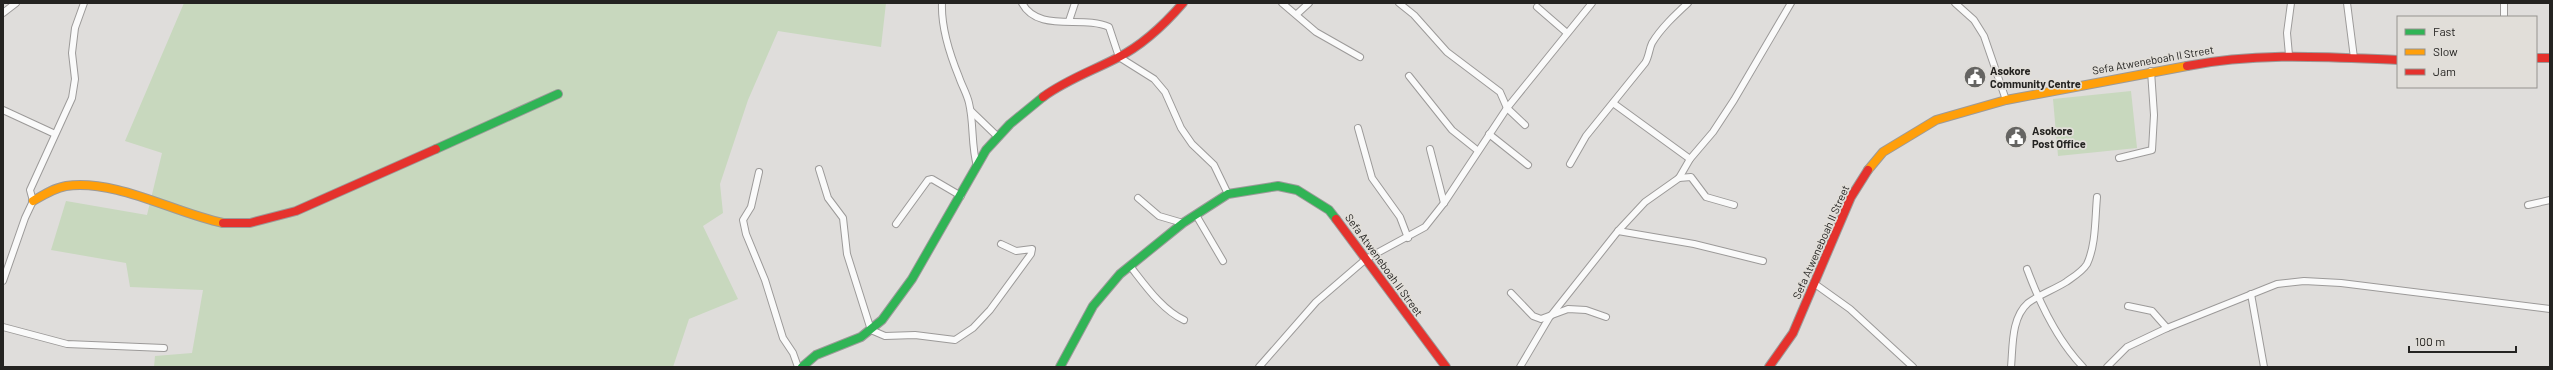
<svg xmlns="http://www.w3.org/2000/svg" width="2553" height="370" font-family="Barlow,sans-serif">
	<rect width="100%" height="100%" fill="#dfdddb"/>
	<!-- green -->
	<g fill="#c8d8be">
		<polygon points="184,3 886,3 881,47 778,31 748,100 720,184 723,213 703,226 738,299 689,319 673,367 154,367 155,356 192,353 203,290 130,287 126,263 51,250 66,201 147,215 162,153 125,141"/>
		<polygon points="2131,91 2137,148 2058,156 2053,99"/>
	</g>
	<g fill="none" stroke-linecap="round" stroke-linejoin="round">
		<!-- street casing -->
		<g stroke="#9c9a99" stroke-width="8">
			<g id="street">
				<path d="M942,3c-1,24 8,52 17,74 3,9 8,17 10,26 5,21 2,42 8,63"/>
				<path d="M1022,3c16,30 60,12 87,24l10,30 35,22 11,13 16,36 11,16 22,21 14,29"/>
				<polyline points="1282,3 1316,32 1360,57"/>
				<polyline points="1399,3 1414,15 1447,52 1500,92 1507,108 1525,125"/>
				<polyline points="1955,3 1974,20 1984,36 2006,100"/>
				<polyline points="2347,3 2354,58"/>
				<polyline points="2504,3 2504,17"/>
				<polyline points="1537,7 1567,33"/>
				<polyline points="3,13 16,3"/>
				<polyline points="1297,14 1309,3"/>
				<polyline points="1069,21 1075,3"/>
				<polyline points="2289,55 2287,33 2291,3"/>
				<polyline points="1409,76 1452,130 1477,150"/>
				<polyline points="1613,103 1690,159"/>
				<polyline points="3,110 55,134"/>
				<polyline points="971,111 998,137"/>
				<polyline points="1358,128 1372,178 1400,217 1408,238"/>
				<polyline points="1489,134 1528,165"/>
				<polyline points="1430,149 1444,203"/>
				<polyline points="2119,158 2152,150 2154,115 2151,71"/>
				<path d="M1570,164l16,-28 59,-73c4,-6 4,-14 7,-20 9,-15 23,-28 36,-40"/>
				<polyline points="819,169 828,198 843,218 847,254 871,330 885,336 915,335 955,340 973,328 990,310 1031,254 1032,249 1016,251 1001,244"/>
				<polyline points="759,172 751,207 743,220 746,234 765,280 783,338 793,353 798,367"/>
				<polyline points="1679,178 1691,177 1706,197 1734,205"/>
				<polyline points="1138,198 1159,216 1183,223"/>
				<polyline points="2528,205 2550,200"/>
				<polyline points="1196,215 1223,261"/>
				<polyline points="896,224 928,180 932,179 961,196"/>
				<polyline points="1618,231 1694,244 1763,261"/>
				<path d="M1130,266c15,19 32,44 54,54"/>
				<path d="M2027,269c13,35 30,71 56,98"/>
				<polyline points="3,281 25,218 33,201 30,190 72,98 75,79 72,53 75,28 84,3"/>
				<polyline points="1815,284 1850,309 1913,367"/>
				<polyline points="1511,293 1533,316 1541,319 1568,309 1586,310 1606,317"/>
				<polyline points="2251,294 2264,367"/>
				<polyline points="2128,306 2152,311 2167,328"/>
				<polyline points="3,327 67,344 164,348"/>
				<polyline points="1259,367 1316,302 1366,259 1425,227 1444,203 1507,108 1592,3"/>
				<polyline points="1520,367 1549,318 1618,231 1645,202 1679,178 1690,159 1713,132 1734,100 1791,3"/>
				<path d="M2011,367c2,-21 0,-49 17,-64 9,-7 27,-14 38,-21 7,-5 16,-10 21,-18 9,-19 8,-46 10,-67"/>
				<polyline points="2107,367 2127,347 2167,328 2277,284 2304,281 2341,283 2550,309"/>
			</g>
		</g>
		<!-- fast casing -->
		<g stroke="#9c9a99" stroke-width="10">
			<g id="fast">
				<polyline points="436,149 558,94"/>
				<polyline points="802,367 816,355 861,337 882,320 912,279 986,150 1010,124 1043,97"/>
				<polyline points="1060,367 1093,306 1120,274 1183,223 1228,194 1278,186 1297,190 1329,210 1336,219"/>
			</g>
		</g>
		<!-- slow casing -->
		<g stroke="#9c9a99" stroke-width="10">
			<g id="slow">
				<polyline points="1868,170 1883,152 1936,120 2006,100 2187,66"/>
				<path d="M33,201c10,-6 21,-13 33,-15 51,-7 108,27 157,37"/>
			</g>
		</g>
		<!-- jam casing -->
		<g stroke="#9c9a99" stroke-width="10">
			<g id="jam">
				<polyline points="2536,58 2550,58"/>
				<path d="M2187,66c70,-14 140,-9 211,-6"/>
				<path d="M1043,97c23,-17 49,-26 74,-39 26,-13 47,-33 66,-55"/>
				<polyline points="1336,219 1446,367"/>
				<polyline points="223,223 250,223 296,211 436,149"/>
				<polyline points="1769,367 1793,333 1851,197 1868,170"/>
			</g>
		</g>
		<!-- street -->
		<use href="#street" stroke="#fafafa" stroke-width="6"/>
		<!-- fast -->
		<use href="#fast" stroke="#30b455" stroke-width="8"/>
		<!-- slow -->
		<use href="#slow" stroke="#ff9f0a" stroke-width="8"/>
		<!-- jam -->
		<use href="#jam" stroke="#e5322d" stroke-width="8"/>
	</g>
	<!-- icons -->
	<defs>
		<g id="civic-disc" transform="scale(1.15)"><circle r="9.5" fill="#656462" stroke="#e1ded9"/><path d="M-.6-6.5H3V-4.5H.6V-3L4-1V1h2V6H-6V1h2V-1L-.6-3ZM-1.2 2.5V6h2.4V2.5Z" fill="#fff"/></g>
	</defs>
	<g fill-rule="evenodd">
		<use href="#civic-disc" x="1975" y="77"/>
		<use href="#civic-disc" x="2016" y="137"/>
	</g>
	<g text-anchor="middle" stroke-width="3.5" stroke-linejoin="round" paint-order="stroke">
		<!-- street labels -->
		<g font-size="11" fill="#242321" stroke="#e1ded9">
			<text transform="translate(2153 60) rotate(-10)" y="4">Sefa Atweneboah II Street</text>
			<text transform="translate(1821 242) rotate(-66)" y="4">Sefa Atweneboah II Street</text>
			<text transform="translate(1384 265) rotate(54)" y="4">Sefa Atweneboah II Street</text>
		</g>
		<!-- poi labels -->
		<g font-size="11" font-weight="bold" fill="#242321" stroke="#e1ded9" text-anchor="start">
			<text x="1990" y="75">Asokore<tspan x="1990" dy="13">Community Centre</tspan></text>
			<text x="2032" y="135">Asokore<tspan x="2032" dy="13">Post Office</tspan></text>
		</g>
	</g>
	<!-- border -->
	<rect width="2553" height="370" fill="none" stroke="#242321" stroke-width="8"/>
	<!-- legend -->
	<rect x="2397" y="16" width="140" height="72" fill="#e1ded9" stroke="#95938f"/>
	<rect x="2405" y="29" width="20" height="6" fill="#30b455" stroke="#95938f"/>
	<text x="2433" y="36" font-size="12" fill="#242321">Fast</text>
	<rect x="2405" y="49" width="20" height="6" fill="#ff9f0a" stroke="#95938f"/>
	<text x="2433" y="56" font-size="12" fill="#242321">Slow</text>
	<rect x="2405" y="69" width="20" height="6" fill="#e5322d" stroke="#95938f"/>
	<text x="2433" y="76" font-size="12" fill="#242321">Jam</text>
	<!-- scale -->
	<path d="M2409 346v6h107v-6" fill="none" stroke="#242321" stroke-width="2"/>
	<text x="2415" y="346" font-size="12" fill="#242321" stroke="#e1ded9" stroke-width="3" paint-order="stroke">100 m</text>
</svg>
